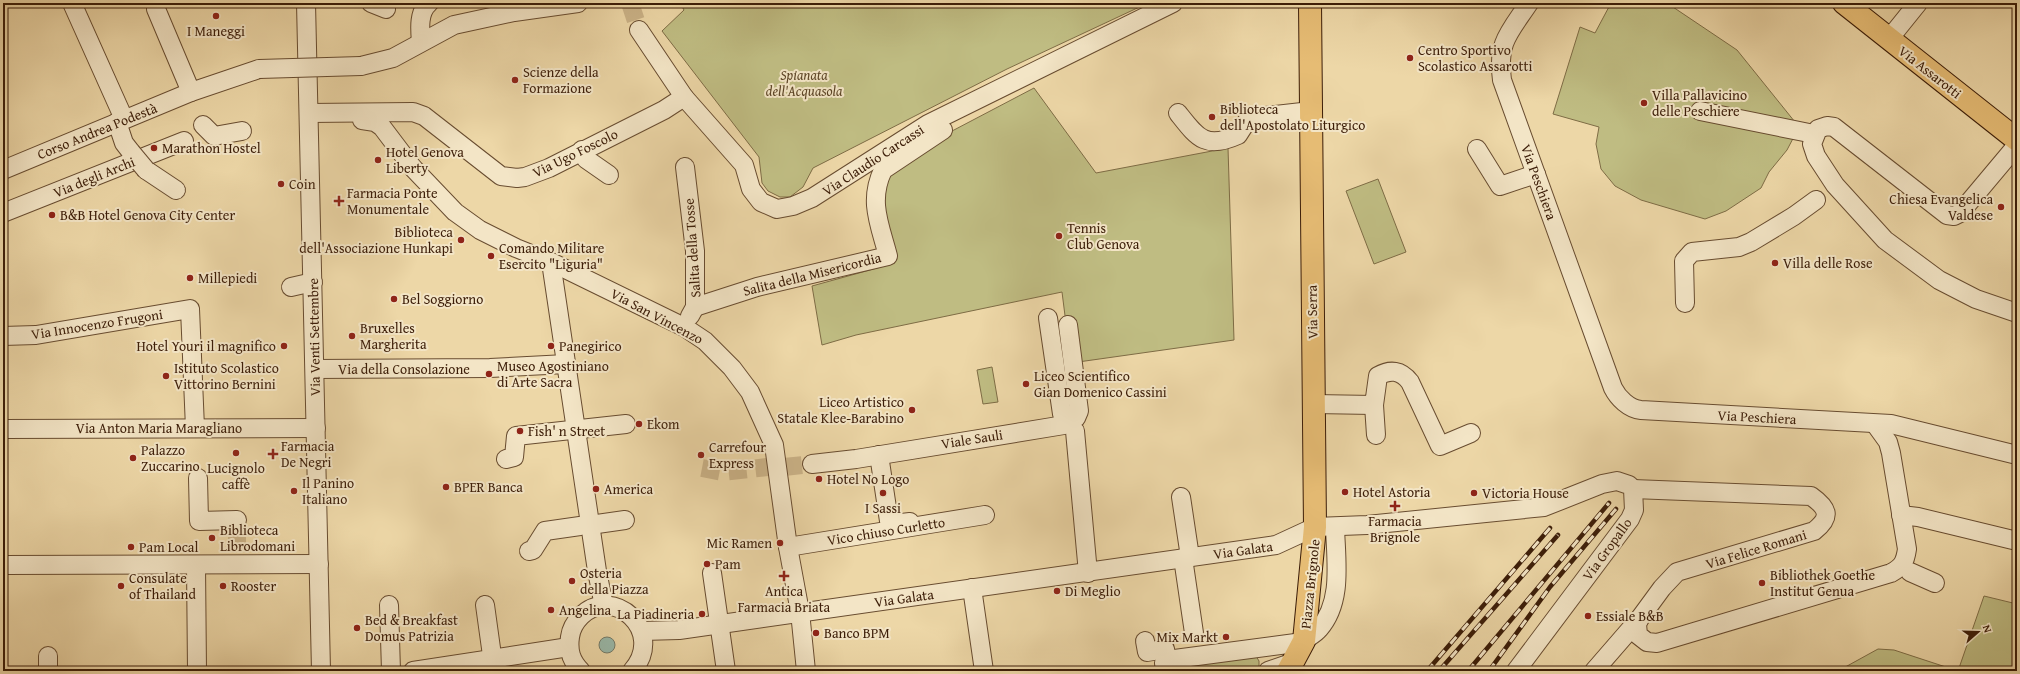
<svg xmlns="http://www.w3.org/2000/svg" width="2020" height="674" font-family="'Gentium Book Plus',serif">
	<rect width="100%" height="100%" fill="#edd7a7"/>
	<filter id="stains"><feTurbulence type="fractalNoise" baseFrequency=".005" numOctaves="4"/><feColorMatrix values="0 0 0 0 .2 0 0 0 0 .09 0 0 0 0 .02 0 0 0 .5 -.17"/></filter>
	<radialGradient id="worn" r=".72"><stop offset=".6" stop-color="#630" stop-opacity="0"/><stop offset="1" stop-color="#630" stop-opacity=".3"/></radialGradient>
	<!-- green -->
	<g fill="#bfbc82" stroke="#7e6c45">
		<polygon points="680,3 1148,3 1007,69 813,168 803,187 790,197 780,197 768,191 762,183 759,157 662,31 684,10"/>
		<polygon points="1611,3 1667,3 1737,50 1799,127 1787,150 1769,172 1761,188 1726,211 1705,219 1641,200 1615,186 1601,169 1596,144 1599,127 1553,114 1580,27 1595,33"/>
		<polygon points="1034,88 1096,173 1228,148 1234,340 1071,363 1062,292 856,335 822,345 812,286 895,263 879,209 882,180 933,141"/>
		<polygon points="1378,179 1406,252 1374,264 1346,191"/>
		<polygon points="992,367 998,402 983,404 977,370"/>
		<polygon points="1984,596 2017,604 2017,671 1958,671"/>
		<polygon points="1878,649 1894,650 1958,671 1838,671"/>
		<polygon points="1254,653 1259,661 1259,669 1257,671 1173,671 1172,662"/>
	</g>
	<!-- water -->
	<circle fill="#99b9aa" stroke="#747b69" cx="607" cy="645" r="8"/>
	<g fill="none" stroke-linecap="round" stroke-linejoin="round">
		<!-- minor-tunnel -->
		<g stroke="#cab287" stroke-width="18" stroke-dasharray="18 9" stroke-linecap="butt">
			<polyline points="630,3 639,30"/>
			<polyline points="784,467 812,464"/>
			<polyline points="702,468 723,472 776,466"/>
			<polyline points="237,548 237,520"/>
		</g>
		<!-- minor casing -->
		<g stroke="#684c30" stroke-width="20">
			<g id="minor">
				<polyline points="72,3 124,119"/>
				<polyline points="306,3 321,671"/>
				<polyline points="371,3 386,9"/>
				<path d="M1529,3c-20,30 -32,39 -27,77l111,308c5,10 16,21 28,22l250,14 126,31"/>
				<polyline points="156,9 191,92"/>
				<polyline points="639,30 684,97 744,165 751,189 761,202 777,209 793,206 812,198 928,124 1173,3"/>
				<polyline points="1889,39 1918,3"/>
				<path d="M421,42c-1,-12 -3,-30 8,-39"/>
				<polyline points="361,66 393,58 454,25 514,12 578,3"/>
				<polyline points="1700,111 1814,134"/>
				<polyline points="309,113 413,112 424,116 501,176 517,178 525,177 549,168 664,110 684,97"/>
				<path d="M1178,113c19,24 27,37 60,22l9,-14 9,-4 55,-6"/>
				<polyline points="362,120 375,122 382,127 413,168 455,212 480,230 516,248 551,262 684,327 705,341 732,368 750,392 774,445 788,547 800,612 806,671"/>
				<polyline points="117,122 124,143 131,152"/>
				<polyline points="203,125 214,136 242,131"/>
				<polyline points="2017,145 1960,213 1954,216 1947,215 1834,127 1827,126 1818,129 1812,144 1816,156 1835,185 1885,240 1939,280 1976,299 2017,313"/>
				<polyline points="1477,149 1500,186 1536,174"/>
				<polyline points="582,150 586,159 609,175"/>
				<polyline points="685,167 695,251 695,307 690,316"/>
				<polyline points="3,170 191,92 259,69"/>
				<polyline points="146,170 176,190"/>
				<polyline points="3,213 184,141"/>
				<polyline points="551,262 597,571 604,606"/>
				<polyline points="291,287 313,282"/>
				<polyline points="1685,303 1684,261 1692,252 1739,247 1751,242 1794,216 1816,200"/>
				<path d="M695,307l62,-20 131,-31c-8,-31 -20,-55 -5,-86l60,-40"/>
				<polyline points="1048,318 1062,414 1066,419"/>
				<polyline points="1068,325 1079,411 1076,418"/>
				<polyline points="3,336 36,335 190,309 195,428"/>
				<polyline points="315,369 490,368 566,364"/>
				<path d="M1314,404l60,1 4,-29c12,-7 23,-6 32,6l30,64 31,-13"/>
				<polyline points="1374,405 1376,435"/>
				<polyline points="3,429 316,428"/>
				<polyline points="1075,431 1088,573"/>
				<polyline points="879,455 889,521 893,524 910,522"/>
				<polyline points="506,459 514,457 516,436 626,424"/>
				<polyline points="812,464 856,459 1064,425"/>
				<polyline points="198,478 199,521 237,520"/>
				<polyline points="1181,497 1190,557"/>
				<polyline points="1901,515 1918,517 2017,541"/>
				<polyline points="590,525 625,520"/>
				<polyline points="788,547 985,515"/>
				<polyline points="529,551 533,550 545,531 580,526"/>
				<polyline points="1183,558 1194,633"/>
				<polyline points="3,565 319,564"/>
				<polyline points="196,565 197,671"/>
				<polyline points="1910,572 1935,583"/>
				<polyline points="712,573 726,671"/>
				<polyline points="972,588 984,671"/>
				<polyline points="389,605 391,671"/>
				<polyline points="485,605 494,670"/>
				<path d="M1640,618l-3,6 1,11 9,7 10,1 234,-70c11,-6 14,-10 16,-24l-16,-96 -3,-11 -13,-18"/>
				<polyline points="642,631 679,630 1276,545 1315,527 1367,525 1544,507 1602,484 1617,481 1629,485 1633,489 1634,510 1630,519 1516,671"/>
				<polyline points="1145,641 1147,652 1165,649 1167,660"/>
				<path d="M1304,641c4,-4 11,-7 15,-12 24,-27 17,-68 16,-102"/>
				<polyline points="48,656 48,671"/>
				<polyline points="413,671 569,647"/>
				<path d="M581,671c-10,-10 -13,-20 -11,-34 1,-8 5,-15 11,-21 31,-32 86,15 51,55"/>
				<polyline points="1165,671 1164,663 1167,660 1303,642"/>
				<polyline points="1268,671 1294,662"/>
				<path d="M1594,671l46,-53 22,-30 15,-16 137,-41c18,-14 14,-23 -3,-35l-178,-7"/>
			</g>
		</g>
		<!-- major casing -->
		<g stroke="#3c1d08" stroke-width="24">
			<g id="major">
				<polyline points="1844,3 2017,140"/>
				<polyline points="1288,671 1304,641 1315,527 1310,3"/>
			</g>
		</g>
		<!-- minor -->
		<use href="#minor" stroke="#f3e5c6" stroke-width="18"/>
		<!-- major -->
		<use href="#major" stroke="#e6bc74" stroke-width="22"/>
		<!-- rail casing -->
		<g stroke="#3c1d08" stroke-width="4.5">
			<g id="rail">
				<polyline points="1427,671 1550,528"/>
				<polyline points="1439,671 1558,535"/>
				<polyline points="1468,671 1609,503"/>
				<polyline points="1489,671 1550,587 1616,509"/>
			</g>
		</g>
		<!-- rail -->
		<use href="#rail" stroke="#f3e5c6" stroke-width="3" stroke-dasharray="9" stroke-linecap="butt"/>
		<!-- minor-bridge casing -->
		<g stroke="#684c30" stroke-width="20" stroke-linecap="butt">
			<g id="minor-bridge">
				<polyline points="259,69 361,66"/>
				<polyline points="131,152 146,170"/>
			</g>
		</g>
		<!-- minor-bridge -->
		<use href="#minor-bridge" stroke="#f3e5c6" stroke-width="18"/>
	</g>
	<!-- markers -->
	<g fill="#8f2418" stroke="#f3e5c6" stroke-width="1.5">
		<circle cx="216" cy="16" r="4"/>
		<circle cx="1410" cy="58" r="4"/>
		<circle cx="515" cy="80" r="4"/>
		<circle cx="1644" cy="103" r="4"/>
		<circle cx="1212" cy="117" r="4"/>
		<circle cx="154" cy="148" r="4"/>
		<circle cx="378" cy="160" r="4"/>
		<circle cx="281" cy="184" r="4"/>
		<path d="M337 195h4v4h4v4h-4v4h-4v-4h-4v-4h4z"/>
		<circle cx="2001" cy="207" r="4"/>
		<circle cx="52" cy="215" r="4"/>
		<circle cx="1059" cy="236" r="4"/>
		<circle cx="461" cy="240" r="4"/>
		<circle cx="491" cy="256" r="4"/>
		<circle cx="1775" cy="263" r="4"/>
		<circle cx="190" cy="278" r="4"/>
		<circle cx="394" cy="299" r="4"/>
		<circle cx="352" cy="336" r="4"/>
		<circle cx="284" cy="346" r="4"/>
		<circle cx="551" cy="346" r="4"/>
		<circle cx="489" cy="374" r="4"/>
		<circle cx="166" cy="376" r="4"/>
		<circle cx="1026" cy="384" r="4"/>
		<circle cx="912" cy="410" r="4"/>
		<circle cx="639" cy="424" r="4"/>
		<circle cx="520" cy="431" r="4"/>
		<circle cx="236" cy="453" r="4"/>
		<path d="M271 448h4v4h4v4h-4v4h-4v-4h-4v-4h4z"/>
		<circle cx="701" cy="455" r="4"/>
		<circle cx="133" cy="458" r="4"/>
		<circle cx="819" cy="479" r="4"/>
		<circle cx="446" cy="487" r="4"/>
		<circle cx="596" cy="489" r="4"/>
		<circle cx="294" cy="491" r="4"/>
		<circle cx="1345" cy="492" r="4"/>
		<circle cx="883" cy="493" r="4"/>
		<circle cx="1474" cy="493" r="4"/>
		<path d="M1393 500h4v4h4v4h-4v4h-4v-4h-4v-4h4z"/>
		<circle cx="212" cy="538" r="4"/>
		<circle cx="780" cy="543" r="4"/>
		<circle cx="131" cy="547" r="4"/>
		<circle cx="707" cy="564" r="4"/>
		<path d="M782 570h4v4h4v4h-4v4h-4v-4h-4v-4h4z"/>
		<circle cx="572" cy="581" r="4"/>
		<circle cx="1762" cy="583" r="4"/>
		<circle cx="121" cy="586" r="4"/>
		<circle cx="223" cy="586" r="4"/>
		<circle cx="1057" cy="591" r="4"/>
		<circle cx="551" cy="610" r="4"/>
		<circle cx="702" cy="614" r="4"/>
		<circle cx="1588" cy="616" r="4"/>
		<circle cx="357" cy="628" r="4"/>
		<circle cx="816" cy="633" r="4"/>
		<circle cx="1226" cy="637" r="4"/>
	</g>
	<g text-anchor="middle" stroke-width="4" stroke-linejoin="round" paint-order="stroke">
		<!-- poi labels -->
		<g font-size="14" fill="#3c1d08" stroke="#f3e5c6" text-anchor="start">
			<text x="216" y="36" text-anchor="middle">I Maneggi</text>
			<text x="1418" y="55">Centro Sportivo<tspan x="1418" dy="16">Scolastico Assarotti</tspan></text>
			<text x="523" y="77">Scienze della<tspan x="523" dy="16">Formazione</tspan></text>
			<text x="1652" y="100">Villa Pallavicino<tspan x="1652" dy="16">delle Peschiere</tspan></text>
			<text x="1220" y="114">Biblioteca<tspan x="1220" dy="16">dell'Apostolato Liturgico</tspan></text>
			<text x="162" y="153">Marathon Hostel</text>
			<text x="386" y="157">Hotel Genova<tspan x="386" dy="16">Liberty</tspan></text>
			<text x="289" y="189">Coin</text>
			<text x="347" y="198">Farmacia Ponte<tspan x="347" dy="16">Monumentale</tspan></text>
			<text x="1993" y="204" text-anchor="end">Chiesa Evangelica<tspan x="1993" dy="16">Valdese</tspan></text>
			<text x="60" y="220">B&amp;B Hotel Genova City Center</text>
			<text x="1067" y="233">Tennis<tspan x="1067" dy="16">Club Genova</tspan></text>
			<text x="453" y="237" text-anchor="end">Biblioteca<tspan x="453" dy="16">dell'Associazione Hunkapi</tspan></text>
			<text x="499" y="253">Comando Militare<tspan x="499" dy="16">Esercito "Liguria"</tspan></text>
			<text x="1783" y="268">Villa delle Rose</text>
			<text x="198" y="283">Millepiedi</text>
			<text x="402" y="304">Bel Soggiorno</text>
			<text x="360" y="333">Bruxelles<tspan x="360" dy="16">Margherita</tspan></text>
			<text x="276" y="351" text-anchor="end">Hotel Youri il magnifico</text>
			<text x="559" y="351">Panegirico</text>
			<text x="497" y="371">Museo Agostiniano<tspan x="497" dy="16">di Arte Sacra</tspan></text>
			<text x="174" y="373">Istituto Scolastico<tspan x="174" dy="16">Vittorino Bernini</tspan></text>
			<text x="1034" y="381">Liceo Scientifico<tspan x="1034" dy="16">Gian Domenico Cassini</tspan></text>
			<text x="904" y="407" text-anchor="end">Liceo Artistico<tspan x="904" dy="16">Statale Klee-Barabino</tspan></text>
			<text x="647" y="429">Ekom</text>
			<text x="528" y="436">Fish' n Street</text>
			<text x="281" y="451">Farmacia<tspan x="281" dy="16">De Negri</tspan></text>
			<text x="709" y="452">Carrefour<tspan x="709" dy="16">Express</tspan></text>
			<text x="141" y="455">Palazzo<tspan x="141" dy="16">Zuccarino</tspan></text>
			<text x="236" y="473" text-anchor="middle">Lucignolo<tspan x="236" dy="16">caffè</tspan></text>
			<text x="827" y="484">Hotel No Logo</text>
			<text x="302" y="488">Il Panino<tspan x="302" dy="16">Italiano</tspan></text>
			<text x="454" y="492">BPER Banca</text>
			<text x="604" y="494">America</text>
			<text x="1353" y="497">Hotel Astoria</text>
			<text x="1482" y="498">Victoria House</text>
			<text x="883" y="513" text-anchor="middle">I Sassi</text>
			<text x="1395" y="526" text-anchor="middle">Farmacia<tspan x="1395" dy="16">Brignole</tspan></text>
			<text x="220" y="535">Biblioteca<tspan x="220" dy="16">Librodomani</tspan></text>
			<text x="772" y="548" text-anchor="end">Mic Ramen</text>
			<text x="139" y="552">Pam Local</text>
			<text x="715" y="569">Pam</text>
			<text x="580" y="578">Osteria<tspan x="580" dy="16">della Piazza</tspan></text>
			<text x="1770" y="580">Bibliothek Goethe<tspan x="1770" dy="16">Institut Genua</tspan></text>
			<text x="129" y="583">Consulate<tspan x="129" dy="16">of Thailand</tspan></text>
			<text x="231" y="591">Rooster</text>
			<text x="784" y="596" text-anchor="middle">Antica<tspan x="784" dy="16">Farmacia Briata</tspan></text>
			<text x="1065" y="596">Di Meglio</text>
			<text x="559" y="615">Angelina</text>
			<text x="694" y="619" text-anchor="end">La Piadineria</text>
			<text x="1596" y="621">Essiale B&amp;B</text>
			<text x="365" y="625">Bed &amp; Breakfast<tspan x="365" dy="16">Domus Patrizia</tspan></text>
			<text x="824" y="638">Banco BPM</text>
			<text x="1218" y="642" text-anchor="end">Mix Markt</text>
		</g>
		<!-- street labels -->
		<g font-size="14" fill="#3c1d08" stroke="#f3e5c6">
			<text transform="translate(1930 72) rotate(38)" y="5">Via Assarotti</text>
			<text transform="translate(97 131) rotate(-22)" y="5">Corso Andrea Podestà</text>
			<text transform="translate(575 153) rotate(-26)" y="5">Via Ugo Foscolo</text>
			<text transform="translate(873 160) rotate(-33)" y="5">Via Claudio Carcassi</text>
			<text transform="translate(94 177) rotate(-22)" y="5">Via degli Archi</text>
			<text transform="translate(1539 182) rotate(70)" y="5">Via Peschiera</text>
			<text transform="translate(692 248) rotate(-94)" y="5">Salita della Tosse</text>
			<text transform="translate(812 274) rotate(-14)" y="5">Salita della Misericordia</text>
			<text transform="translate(1312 312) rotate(-91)" y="5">Via Serra</text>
			<text transform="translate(657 316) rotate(28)" y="5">Via San Vincenzo</text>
			<text transform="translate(97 324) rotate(-9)" y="5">Via Innocenzo Frugoni</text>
			<text transform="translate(314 337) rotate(-91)" y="5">Via Venti Settembre</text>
			<text x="404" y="374">Via della Consolazione</text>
			<text transform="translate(1757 417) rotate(3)" y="5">Via Peschiera</text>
			<text x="159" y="433">Via Anton Maria Maragliano</text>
			<text transform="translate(972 439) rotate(-9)" y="5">Viale Sauli</text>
			<text transform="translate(886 531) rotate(-9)" y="5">Vico chiuso Curletto</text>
			<text transform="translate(1607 549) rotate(-54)" y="5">Via Gropallo</text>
			<text transform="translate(1756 549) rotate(-17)" y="5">Via Felice Romani</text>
			<text transform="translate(1243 550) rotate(-8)" y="5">Via Galata</text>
			<text transform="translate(1310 584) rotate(-84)" y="5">Piazza Brignole</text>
			<text transform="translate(904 598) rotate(-8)" y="5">Via Galata</text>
		</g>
		<!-- park labels -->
		<g font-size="14" font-style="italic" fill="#5d4526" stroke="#f3e5c6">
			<text x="804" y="80">Spianata<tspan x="804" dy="16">dell'Acquasola</tspan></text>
		</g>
	</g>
	<!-- margin -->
	<rect width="2020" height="674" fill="none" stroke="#edd7a7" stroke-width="16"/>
	<rect x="4" y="4" width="2012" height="666" fill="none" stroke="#3c1d08" stroke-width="2"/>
	<rect x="8" y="8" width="2004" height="658" fill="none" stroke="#3c1d08"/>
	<!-- north arrow -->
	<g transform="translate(1978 632) rotate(70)" stroke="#f3e5c6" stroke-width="3" paint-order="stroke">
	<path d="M0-3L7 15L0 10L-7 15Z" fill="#3c1d08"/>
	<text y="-6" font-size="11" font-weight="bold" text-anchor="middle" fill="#3c1d08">N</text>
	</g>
	<rect width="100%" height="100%" filter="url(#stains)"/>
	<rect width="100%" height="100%" fill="url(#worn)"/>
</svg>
